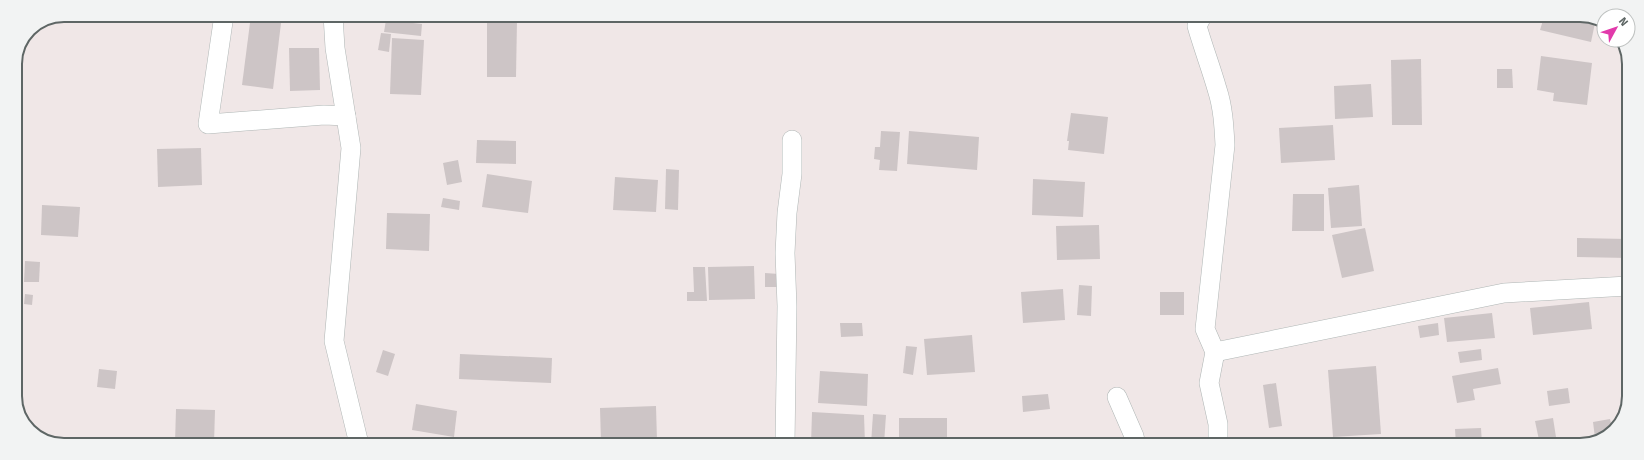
<svg xmlns="http://www.w3.org/2000/svg" width="1644" height="460" font-family="'Fira Sans',sans-serif">
	<rect width="100%" height="100%" fill="#f0e7e7"/>
	<!-- building -->
	<g fill="#cdc5c6">
		<polygon points="251,15 282,15 273,89 242,85"/>
		<polygon points="1544,17 1570,17 1595,23 1591,42 1540,30"/>
		<polygon points="386,20 422,24 421,36 384,32"/>
		<polygon points="487,20 517,20 516,77 487,77"/>
		<polygon points="381,33 391,34 389,52 378,50"/>
		<polygon points="392,38 424,40 421,95 390,94"/>
		<polygon points="289,48 319,48 320,90 290,91"/>
		<polygon points="1541,56 1592,63 1587,105 1553,101 1554,93 1537,90"/>
		<polygon points="1421,59 1422,125 1392,125 1391,60"/>
		<polygon points="1497,69 1512,69 1513,88 1497,88"/>
		<polygon points="1371,84 1373,117 1335,119 1334,86"/>
		<polygon points="1071,113 1108,117 1104,154 1068,150 1069,141 1067,141"/>
		<polygon points="1333,125 1335,160 1281,163 1279,128"/>
		<polygon points="881,131 900,132 897,171 879,170 880,160 874,159 875,147 880,147"/>
		<polygon points="909,131 979,137 977,170 907,164"/>
		<polygon points="477,140 516,141 516,164 476,163"/>
		<polygon points="201,148 202,185 158,187 157,149"/>
		<polygon points="458,160 462,182 447,185 443,163"/>
		<polygon points="666,169 679,170 678,210 665,209"/>
		<polygon points="487,174 532,181 528,213 482,207"/>
		<polygon points="1625,174 1628,174 1628,211 1624,210"/>
		<polygon points="615,177 658,180 656,212 613,210"/>
		<polygon points="1033,179 1085,182 1083,217 1032,215"/>
		<polygon points="1359,185 1362,226 1331,228 1328,188"/>
		<polygon points="1293,194 1324,194 1324,231 1292,231"/>
		<polygon points="443,198 460,201 459,210 441,207"/>
		<polygon points="42,205 80,207 78,237 41,235"/>
		<polygon points="387,213 430,214 429,251 386,249"/>
		<polygon points="1099,225 1100,259 1057,260 1056,226"/>
		<polygon points="1365,228 1374,271 1342,278 1332,235"/>
		<polygon points="1577,238 1628,239 1628,258 1577,257"/>
		<polygon points="25,261 40,262 39,282 24,282"/>
		<polygon points="754,266 755,299 709,300 708,267"/>
		<polygon points="693,267 705,267 707,301 687,301 687,292 694,292"/>
		<polygon points="765,273 779,274 779,287 765,287"/>
		<polygon points="1079,285 1092,286 1091,316 1077,315"/>
		<polygon points="1063,289 1065,320 1023,323 1021,292"/>
		<rect x="1160" y="292" width="24" height="23"/>
		<polygon points="25,294 33,295 32,305 24,304"/>
		<polygon points="1624,300 1628,300 1628,320 1625,320"/>
		<polygon points="1589,302 1592,329 1533,335 1530,308"/>
		<polygon points="1492,313 1495,338 1447,342 1444,318"/>
		<polygon points="840,323 862,323 863,336 841,337"/>
		<polygon points="1438,323 1439,335 1420,338 1418,326"/>
		<polygon points="972,335 975,372 927,375 924,339"/>
		<polygon points="906,346 917,347 913,375 903,373"/>
		<polygon points="1481,349 1482,360 1460,363 1458,352"/>
		<polygon points="383,350 395,354 388,376 376,372"/>
		<polygon points="460,354 552,358 551,383 459,379"/>
		<polygon points="1376,366 1381,434 1333,437 1328,370"/>
		<polygon points="1498,368 1501,384 1473,389 1475,400 1457,403 1452,376"/>
		<polygon points="99,369 117,371 115,389 97,387"/>
		<polygon points="820,371 868,374 867,406 818,403"/>
		<polygon points="1276,383 1282,426 1269,428 1263,385"/>
		<polygon points="1568,388 1570,403 1549,406 1547,391"/>
		<polygon points="1048,394 1050,409 1023,412 1022,396"/>
		<polygon points="416,404 457,411 454,437 412,430"/>
		<polygon points="656,406 657,441 601,442 600,408"/>
		<polygon points="176,409 215,410 214,444 175,443"/>
		<polygon points="812,412 864,415 865,444 811,444"/>
		<polygon points="873,414 886,415 884,444 871,444"/>
		<rect x="899" y="418" width="48" height="26"/>
		<polygon points="1553,418 1556,437 1539,440 1535,421"/>
		<polygon points="1610,419 1613,431 1610,435 1595,438 1593,422"/>
		<polygon points="1481,428 1482,445 1456,445 1455,429"/>
		<polygon points="1558,439 1559,445 1537,445 1537,442"/>
	</g>
	<g fill="none" stroke-linecap="round" stroke-linejoin="round">
		<!-- minor casing -->
		<g stroke="#afb6b5" stroke-width="20">
			<g id="minor">
				<polyline points="224,15 208,124 324,115 346,116"/>
				<polyline points="333,15 335,48 351,148 334,341 359,444"/>
				<path d="M1202,16l-5,10c6,21 14,42 20,63 6,18 7,37 8,56l-20,184 10,23 -6,31 9,41v17l-4,4"/>
				<polyline points="1215,352 1504,293 1628,286"/>
				<polyline points="1117,397 1134,436 1136,445"/>
				<polyline points="785,444 787,306 785,253 787,213 792,174 792,140"/>
			</g>
		</g>
		<!-- minor -->
		<use href="#minor" stroke="#fff" stroke-width="19"/>
	</g>
	<!-- crop -->
	<path d="M0 0H1644V460H0ZM64 22H1580A42 42 0 0 1 1622 64V396A42 42 0 0 1 1580 438H64A42 42 0 0 1 22 396V64A42 42 0 0 1 64 22Z" fill="#f2f3f3" fill-rule="evenodd"/>
	<path fill="none" stroke="#5e6665" stroke-width="2" d="M64 22H1580A42 42 0 0 1 1622 64V396A42 42 0 0 1 1580 438H64A42 42 0 0 1 22 396V64A42 42 0 0 1 64 22Z"/>
	<!-- north arrow -->
	<g transform="translate(1616 28) rotate(50)"><circle r="19" fill="#ffffff" stroke="#bfc2c1"/>
	<path d="M0-3L7 15L0 10L-7 15Z" fill="#e23aab"/>
	<text y="-6" font-size="11" font-weight="bold" text-anchor="middle" fill="#5e6665">N</text>
	</g>
</svg>
